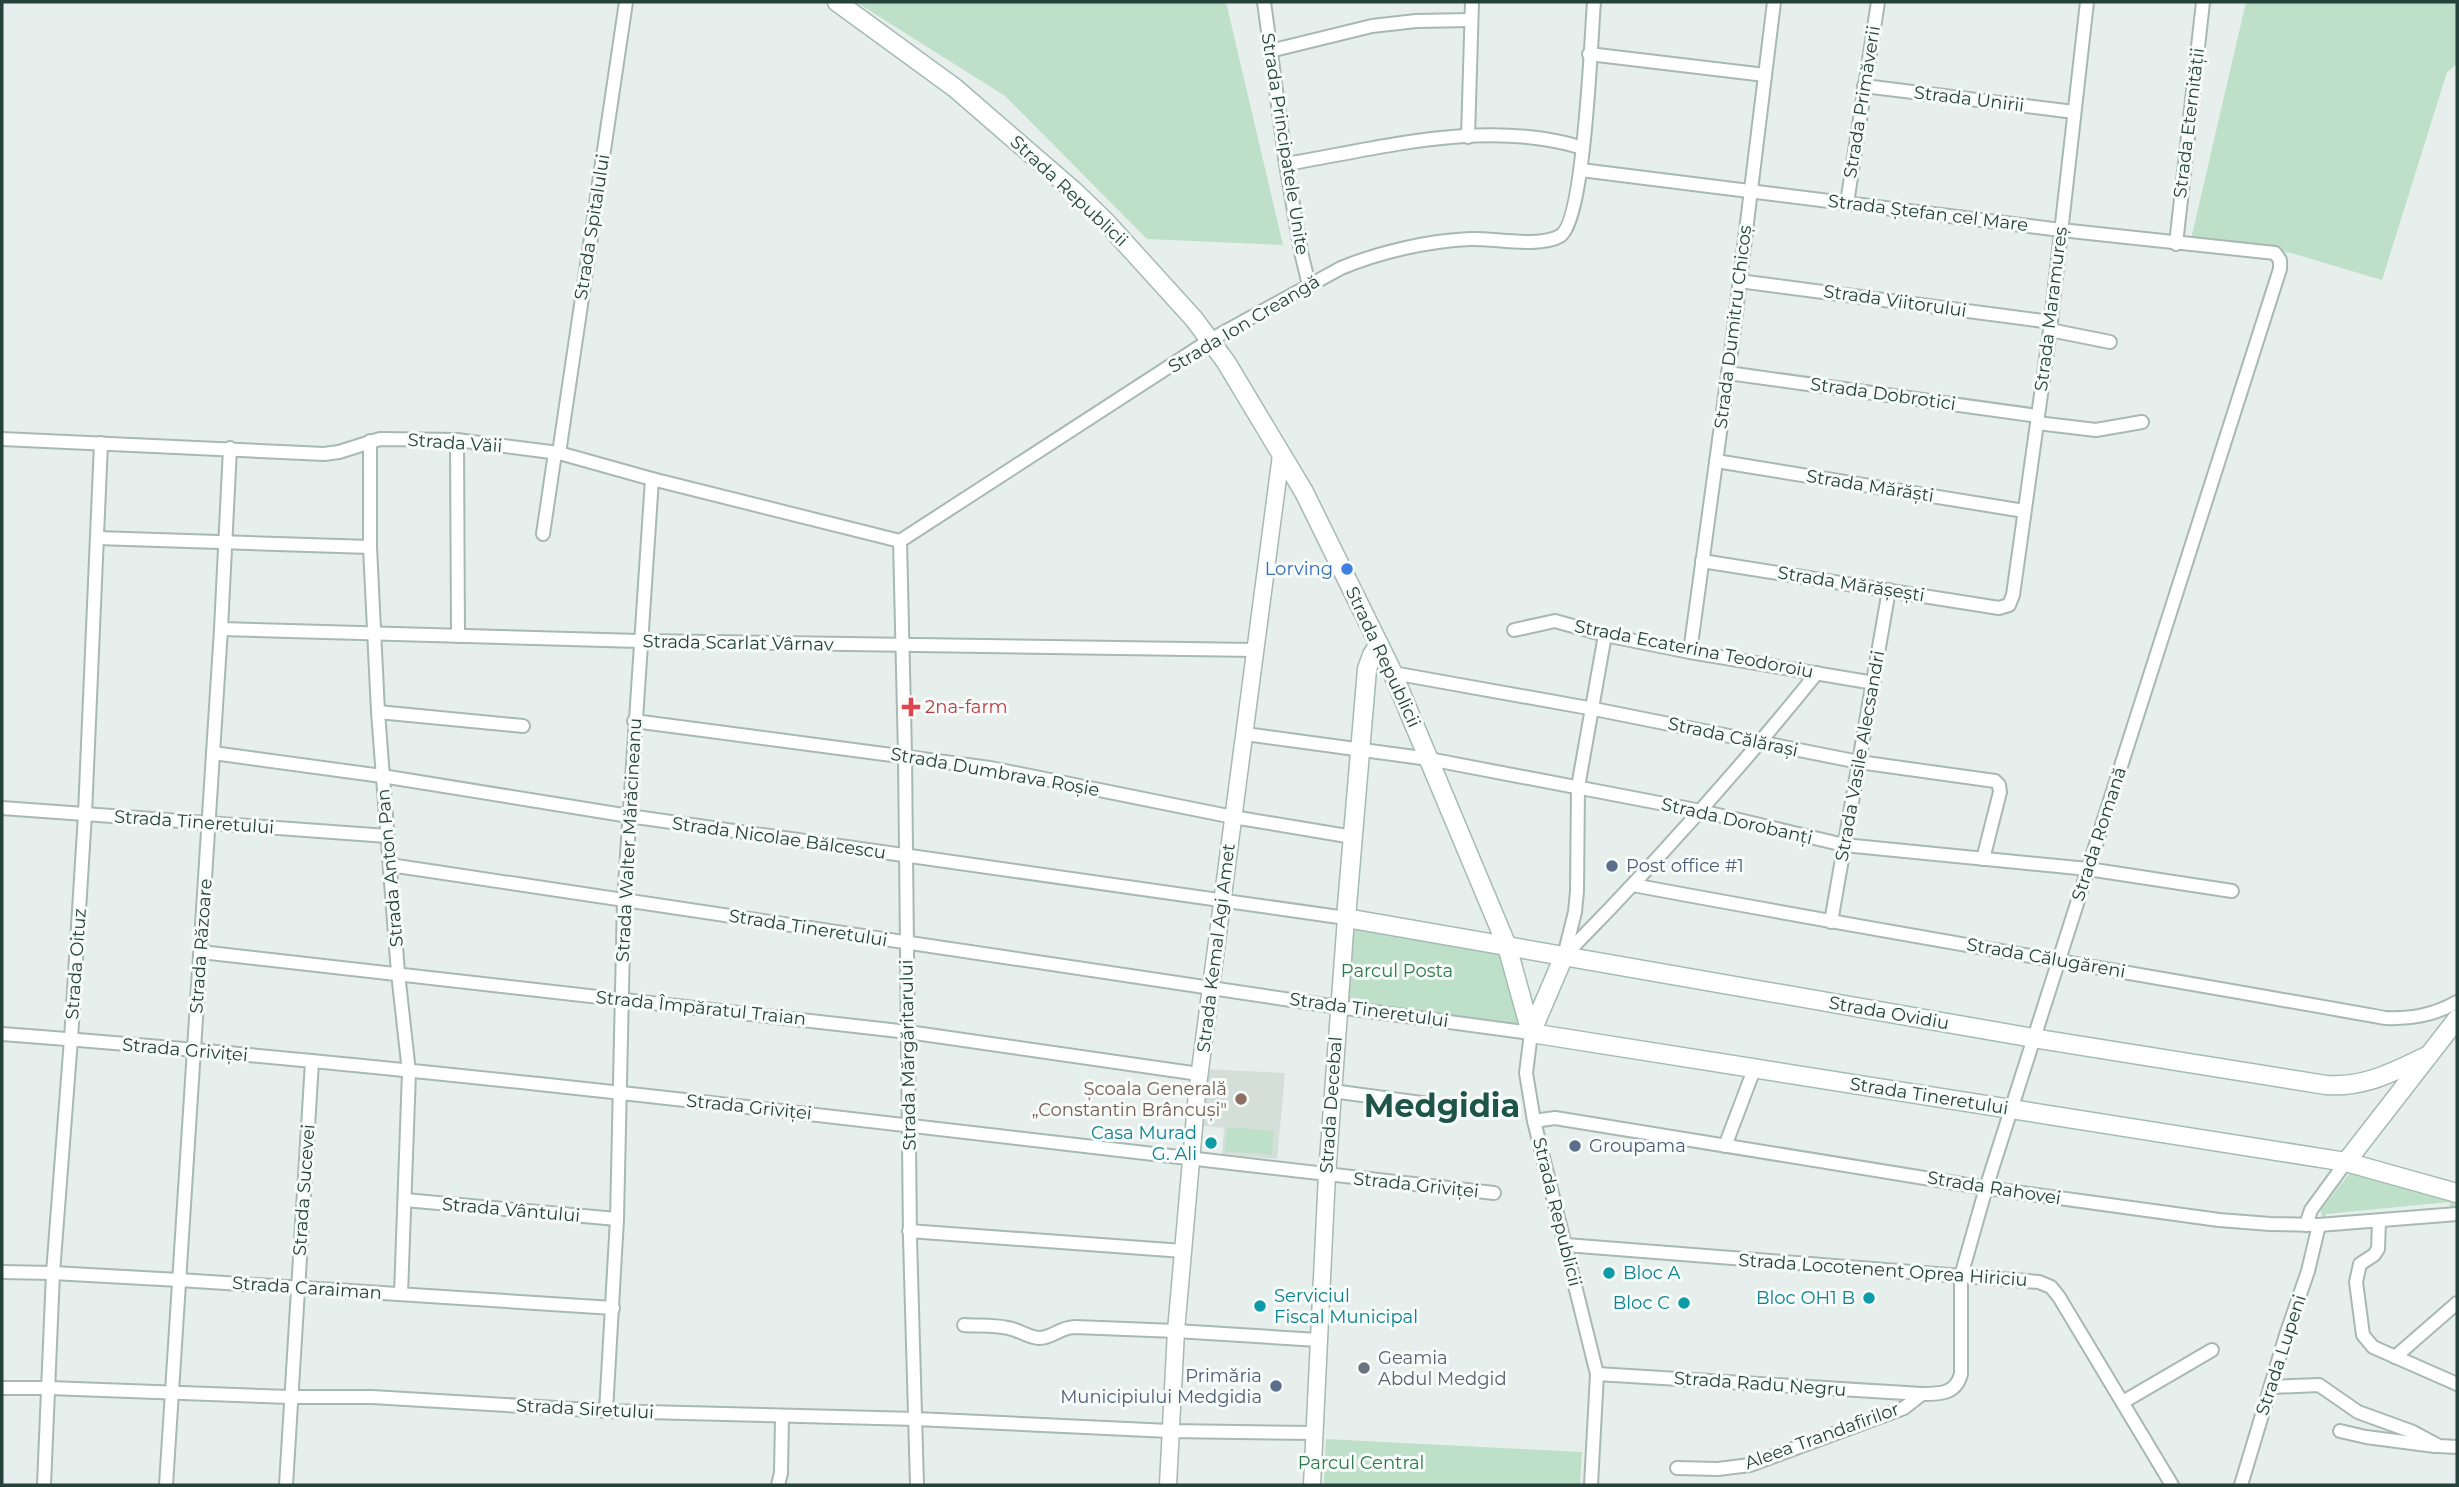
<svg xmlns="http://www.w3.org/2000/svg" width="2459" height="1487" font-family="Montserrat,sans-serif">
	<rect width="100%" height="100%" fill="#e6efeb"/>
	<!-- built -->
	<polygon fill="#d4dfda" points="1204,1069 1285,1073 1277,1159 1222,1154 1224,1128 1197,1125"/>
	<!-- green -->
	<g fill="#bfe0c8">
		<polygon points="856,2 1226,2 1283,245 1147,239 1005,96"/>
		<polygon points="2246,2 2457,2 2457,64 2447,72 2382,280 2291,253 2191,239"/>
		<polygon points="1346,918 1507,946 1531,1033 1338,1007"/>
		<polygon points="1227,1127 1274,1131 1272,1155 1225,1151"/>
		<polygon points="2352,1170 2456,1196 2457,1207 2451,1208 2449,1202 2326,1214 2326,1221 2321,1214 2321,1210"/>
		<polygon points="1326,1439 1582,1452 1580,1485 1324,1485"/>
	</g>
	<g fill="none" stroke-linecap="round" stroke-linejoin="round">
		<!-- minor casing -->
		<g stroke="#a8b8b2" stroke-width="16">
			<g id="minor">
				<polyline points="1264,2 1286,164 1301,252 1309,285"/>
				<polyline points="1270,51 1372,26 1416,21 1471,20"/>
				<polyline points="1589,54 1765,75"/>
				<polyline points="1864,86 2074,112"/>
				<polyline points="1468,137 1472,2"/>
				<path d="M1286,164c96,-16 201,-46 297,-16"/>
				<path d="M1581,170l480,60 214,23 5,7v9l-294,919 -25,88v98c-5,20 -21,20 -39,20l-325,-20"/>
				<polyline points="1847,203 1878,2"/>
				<polyline points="2176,244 2203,2"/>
				<polyline points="1739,281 2051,322"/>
				<polyline points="2050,330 2110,342"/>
				<polyline points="1728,373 2038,416"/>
				<polyline points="2037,423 2096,430 2142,422"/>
				<polyline points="2,439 324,454 339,452 380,439 457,440 559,453 652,479 900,541"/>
				<polyline points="457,440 458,636"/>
				<polyline points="370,441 370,547 378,712 398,973 409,1072 401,1294"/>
				<polyline points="559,453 626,2"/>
				<polyline points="1716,461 2024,511"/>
				<polyline points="543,534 555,453"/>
				<polyline points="97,538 370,547"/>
				<path d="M900,541l310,-201 131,-72c39,-16 86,-27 129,-29 24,-1 69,9 90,-3 25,-15 31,-199 34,-234"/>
				<polyline points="900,541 905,755 910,1238 917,1485"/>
				<polyline points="1702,561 1999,608 2009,605 2013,595 2050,330 2087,2"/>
				<polyline points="221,629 639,641 1255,650"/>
				<polyline points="1514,630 1555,621 1605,635 1690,652 1874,683"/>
				<polyline points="1690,652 1732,345 1774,2"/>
				<polyline points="1393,673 1594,709 1859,762 1995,781 1999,785 2000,792 1983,859"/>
				<polyline points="378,712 523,726"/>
				<polyline points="634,721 990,768 1233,817 1353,837"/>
				<polyline points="1245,734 1429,759 1701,811 1844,845 2088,869 2232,891"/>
				<polyline points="213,753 382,776 629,816 1346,918"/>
				<polyline points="2,808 387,836"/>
				<polyline points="390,865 1338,1007 1531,1033 1526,1073 1534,1121 1597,1374 1591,1485"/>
				<path d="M1633,885c250,47 501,88 752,133 27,1 49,-3 72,-16"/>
				<polyline points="1831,922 1889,590"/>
				<polyline points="201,952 908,1032 1199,1074"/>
				<path d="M1564,956c89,-90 173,-184 253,-283"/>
				<polyline points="1564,956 1575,912 1577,891 1578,787 1605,635"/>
				<path d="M2,1034c499,38 995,104 1492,159"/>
				<polyline points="1332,1091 1429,1104"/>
				<polyline points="1534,1121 1555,1118 1986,1188 2219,1220 2270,1224 2319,1225 2457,1214"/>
				<polyline points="1725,1146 1755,1067"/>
				<polyline points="405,1200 617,1219"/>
				<polyline points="2379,1221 2378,1249 2374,1255 2360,1264 2356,1282 2363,1335 2373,1347 2457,1384"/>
				<polyline points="2306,1225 2311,1210 2346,1162"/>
				<polyline points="909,1231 1183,1251"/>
				<polyline points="1566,1245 2039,1282 2051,1287 2059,1297 2172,1485"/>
				<polyline points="2,1272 53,1273 179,1280 613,1308"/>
				<path d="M964,1325c14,1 30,0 44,3 12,2 19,9 31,10 14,0 21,-11 36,-11l101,4 142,9"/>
				<polyline points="2395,1357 2457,1303"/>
				<polyline points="2271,1387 2319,1385 2358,1412 2413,1432 2439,1446 2457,1447"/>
				<polyline points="2,1388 49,1388 290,1397 372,1397 606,1411 916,1419 1169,1431 1314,1433"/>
				<polyline points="2123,1402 2212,1350"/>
				<polyline points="606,1411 617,1219 624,900 652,479"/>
				<polyline points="2340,1431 2366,1437 2435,1446"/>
				<polyline points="1677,1468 1718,1469 1750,1465 1904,1408 1922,1394"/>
				<polyline points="44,1485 53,1273 71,1039 85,814 101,443"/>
				<polyline points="166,1485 221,629 230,448"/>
				<polyline points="286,1485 312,1062"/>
				<polyline points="778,1485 781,1473 782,1417"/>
				<polyline points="2241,1485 2286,1335 2308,1271 2319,1225"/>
			</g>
		</g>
		<!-- tertiary casing -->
		<g stroke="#a8b8b2" stroke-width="19">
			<g id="tertiary">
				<polyline points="1168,1485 1176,1331 1197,1093 1281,455"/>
				<polyline points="1312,1485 1327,1174 1346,918"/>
			</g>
		</g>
		<!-- secondary casing -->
		<g stroke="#a4bbb3" stroke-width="21">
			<g id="secondary">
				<polyline points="837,2 955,88 1074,191 1106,222 1194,319 1226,362 1304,492 1390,667 1507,946 1531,1033"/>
				<path d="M1379,644l-7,11 -5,14 -21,249 687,120 293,47c39,3 69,-14 103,-30"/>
				<polyline points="1531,1033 2346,1162 2457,1193"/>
				<polyline points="1531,1033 1564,956"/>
				<polyline points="2346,1162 2457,1019"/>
			</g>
		</g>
		<!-- minor -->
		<use href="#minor" stroke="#fff" stroke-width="12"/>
		<!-- tertiary -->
		<use href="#tertiary" stroke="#fff" stroke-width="16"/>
		<!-- secondary -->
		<use href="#secondary" stroke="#fff" stroke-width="18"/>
	</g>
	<!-- markers -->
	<circle fill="#3f7fe0" stroke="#f7fbf9" stroke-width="2.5" cx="1347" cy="569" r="7"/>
	<path fill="#e0444e" stroke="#f7fbf9" stroke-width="2.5" d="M907.5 696.5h7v7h7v7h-7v7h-7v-7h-7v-7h7z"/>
	<g fill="#5c6f8a" stroke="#f7fbf9" stroke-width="2.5">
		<circle cx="1612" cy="866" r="7"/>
		<circle cx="1575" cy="1146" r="7"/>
		<circle cx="1276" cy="1386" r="7"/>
	</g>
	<circle fill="#8d6e63" stroke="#f7fbf9" stroke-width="2.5" cx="1241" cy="1099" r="7"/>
	<g fill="#0f9aa8" stroke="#f7fbf9" stroke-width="2.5">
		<circle cx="1211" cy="1143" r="7"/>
		<circle cx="1609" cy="1273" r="7"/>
		<circle cx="1869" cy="1298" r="7"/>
		<circle cx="1684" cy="1303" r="7"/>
		<circle cx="1260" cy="1306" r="7"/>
	</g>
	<circle fill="#6b7280" stroke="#f7fbf9" stroke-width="2.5" cx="1364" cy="1368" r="7"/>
	<g text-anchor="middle" stroke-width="6" stroke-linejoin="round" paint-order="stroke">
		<!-- street labels -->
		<g font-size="18" fill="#24423a" stroke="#f7fbf9">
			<text transform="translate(1969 99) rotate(7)" y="6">Strada Unirii</text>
			<text transform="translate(1862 102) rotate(-81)" y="6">Strada Primăverii</text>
			<text transform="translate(2189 123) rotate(-83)" y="6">Strada Eternității</text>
			<text transform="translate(1285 144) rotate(81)" y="6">Strada Principatele Unite</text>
			<text transform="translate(1069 191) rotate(43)" y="6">Strada Republicii</text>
			<text transform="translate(1928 213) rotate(7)" y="6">Strada Ștefan cel Mare</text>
			<text transform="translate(592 227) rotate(-81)" y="6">Strada Spitalului</text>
			<text transform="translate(1895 301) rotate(8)" y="6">Strada Viitorului</text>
			<text transform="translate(2051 309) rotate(-83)" y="6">Strada Maramureș</text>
			<text transform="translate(1244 324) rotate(-31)" y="6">Strada Ion Creangă</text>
			<text transform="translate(1733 327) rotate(-83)" y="6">Strada Dumitru Chicoș</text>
			<text transform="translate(1883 394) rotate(8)" y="6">Strada Dobrotici</text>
			<text transform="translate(455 443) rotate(4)" y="6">Strada Văii</text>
			<text transform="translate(1870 486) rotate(9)" y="6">Strada Mărăști</text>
			<text transform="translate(1851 584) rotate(9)" y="6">Strada Mărășești</text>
			<text transform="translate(738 643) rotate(1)" y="6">Strada Scarlat Vârnav</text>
			<text transform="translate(1694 649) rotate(11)" y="6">Strada Ecaterina Teodoroiu</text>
			<text transform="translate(1383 657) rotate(65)" y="6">Strada Republicii</text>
			<text transform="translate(1733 737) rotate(12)" y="6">Strada Călărași</text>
			<text transform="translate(1860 756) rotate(-80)" y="6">Strada Vasile Alecsandri</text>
			<text transform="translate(995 772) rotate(10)" y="6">Strada Dumbrava Roșie</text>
			<text transform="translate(1737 821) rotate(13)" y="6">Strada Dorobanți</text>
			<text transform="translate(194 822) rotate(4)" y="6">Strada Tineretului</text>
			<text transform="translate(2099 834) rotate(-72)" y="6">Strada Romană</text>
			<text transform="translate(779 838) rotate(8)" y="6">Strada Nicolae Bălcescu</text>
			<text transform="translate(629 840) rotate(-87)" y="6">Strada Walter Mărăcineanu</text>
			<text transform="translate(390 868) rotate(-95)" y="6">Strada Anton Pan</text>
			<text transform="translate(808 928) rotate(9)" y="6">Strada Tineretului</text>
			<text transform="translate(201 946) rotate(-86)" y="6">Strada Răzoare</text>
			<text transform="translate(1216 948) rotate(-83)" y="6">Strada Kemal Agi Amet</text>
			<text transform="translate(2046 958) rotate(10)" y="6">Strada Călugăreni</text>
			<text transform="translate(76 964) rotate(-86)" y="6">Strada Oituz</text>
			<text transform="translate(701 1008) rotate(6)" y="6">Strada Împăratul Traian</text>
			<text transform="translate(1369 1010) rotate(8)" y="6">Strada Tineretului</text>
			<text transform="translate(1889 1013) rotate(10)" y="6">Strada Ovidiu</text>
			<text transform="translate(185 1050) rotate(5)" y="6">Strada Griviței</text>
			<text transform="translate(908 1055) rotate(-91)" y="6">Strada Mărgăritarului</text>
			<text transform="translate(1929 1096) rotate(9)" y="6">Strada Tineretului</text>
			<text transform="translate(1331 1105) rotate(-86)" y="6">Strada Decebal</text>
			<text transform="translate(749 1107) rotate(6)" y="6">Strada Griviței</text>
			<text transform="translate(1416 1185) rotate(6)" y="6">Strada Griviței</text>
			<text transform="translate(1994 1188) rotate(9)" y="6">Strada Rahovei</text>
			<text transform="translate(304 1190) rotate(-86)" y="6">Strada Sucevei</text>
			<text transform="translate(511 1210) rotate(5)" y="6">Strada Vântului</text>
			<text transform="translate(1557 1212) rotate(76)" y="6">Strada Republicii</text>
			<text transform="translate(1883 1270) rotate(4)" y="6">Strada Locotenent Oprea Hiriciu</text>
			<text transform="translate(307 1288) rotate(4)" y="6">Strada Caraiman</text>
			<text transform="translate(2281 1355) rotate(-72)" y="6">Strada Lupeni</text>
			<text transform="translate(1760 1384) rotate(4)" y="6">Strada Radu Negru</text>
			<text transform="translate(585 1409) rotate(3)" y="6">Strada Siretului</text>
			<text transform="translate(1822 1436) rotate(-20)" y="6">Aleea Trandafirilor</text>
		</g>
		<!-- shop labels -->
		<g font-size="18" fill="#366cbe" stroke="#f7fbf9" text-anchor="end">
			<text x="1333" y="575">Lorving</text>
		</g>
		<!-- health labels -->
		<g font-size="18" fill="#be3a42" stroke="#f7fbf9" text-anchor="start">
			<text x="925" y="713">2na-farm</text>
		</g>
		<!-- service labels -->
		<g font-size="18" fill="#4e5e75" stroke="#f7fbf9" text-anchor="start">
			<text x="1626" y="872">Post office #1</text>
			<text x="1589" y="1152">Groupama</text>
			<text x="1262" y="1382" text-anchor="end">Primăria<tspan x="1262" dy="21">Municipiului Medgidia</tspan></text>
		</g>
		<!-- park labels -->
		<g font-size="18" fill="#2d7a4b" stroke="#f7fbf9">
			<text x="1397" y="977">Parcul Posta</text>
			<text x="1361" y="1469">Parcul Central</text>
		</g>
		<!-- education labels -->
		<g font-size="18" fill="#785e54" stroke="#f7fbf9" text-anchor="end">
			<text x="1227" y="1095">Școala Generală<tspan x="1227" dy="21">„Constantin Brâncuși"</tspan></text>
		</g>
		<!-- culture labels -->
		<g font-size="18" fill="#0d838f" stroke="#f7fbf9" text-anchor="end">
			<text x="1197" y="1139">Casa Murad<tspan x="1197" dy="21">G. Ali</tspan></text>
			<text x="1623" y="1279" text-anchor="start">Bloc A</text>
			<text x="1274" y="1302" text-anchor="start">Serviciul<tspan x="1274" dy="21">Fiscal Municipal</tspan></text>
			<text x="1855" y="1304">Bloc OH1 B</text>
			<text x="1670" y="1309">Bloc C</text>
		</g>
		<!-- worship labels -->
		<g font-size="18" fill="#5b616d" stroke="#f7fbf9" text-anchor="start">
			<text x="1378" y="1364">Geamia<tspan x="1378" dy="21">Abdul Medgid</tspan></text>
		</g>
		<!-- town labels -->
		<g font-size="32" font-weight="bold" fill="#1f5548" stroke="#f7fbf9">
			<text x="1442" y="1117">Medgidia</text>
		</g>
	</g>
	<!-- border -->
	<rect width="2459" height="1487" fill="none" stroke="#24423a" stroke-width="7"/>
</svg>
